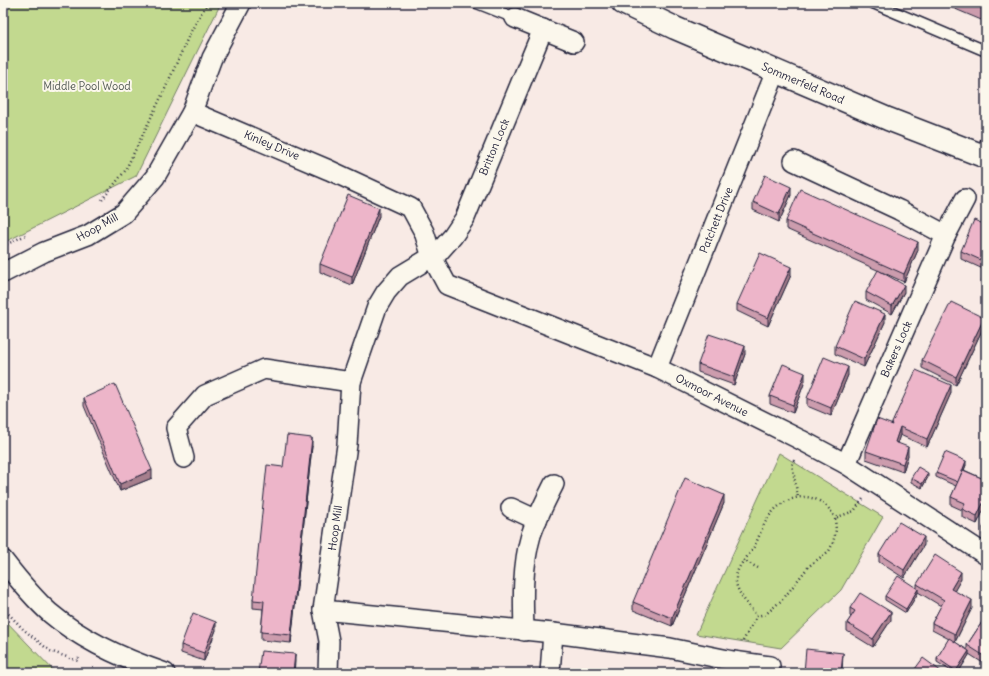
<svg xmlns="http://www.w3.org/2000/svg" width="989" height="676" font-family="Delius,sans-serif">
	<rect width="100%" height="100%" fill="#f8eae5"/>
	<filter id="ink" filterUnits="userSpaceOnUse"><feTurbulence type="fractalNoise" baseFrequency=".025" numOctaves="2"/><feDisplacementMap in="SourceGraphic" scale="8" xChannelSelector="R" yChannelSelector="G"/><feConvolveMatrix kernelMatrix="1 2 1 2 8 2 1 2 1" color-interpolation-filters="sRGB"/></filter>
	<g filter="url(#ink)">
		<!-- green -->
		<g fill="#c2d98f" stroke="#727e65">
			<polygon points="3,3 221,3 136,176 3,243"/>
			<polygon points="779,453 883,517 841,590 781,648 696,634"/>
			<polygon points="3,618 56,673 3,673"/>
		</g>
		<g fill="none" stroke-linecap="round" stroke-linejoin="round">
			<!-- lane casing -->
			<g stroke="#22223b" stroke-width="13">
				<g id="lane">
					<polyline points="477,3 515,18"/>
					<polyline points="873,3 986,51"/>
					<polyline points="980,155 986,142"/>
				</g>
			</g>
			<!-- street casing -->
			<g stroke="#22223b" stroke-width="22">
				<g id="street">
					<polyline points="515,18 574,42"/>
					<polyline points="192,112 329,170 411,208 424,232 432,257 447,285 657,368 801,440 846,464 986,555"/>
					<polyline points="794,161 899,210 946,235"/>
					<polyline points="3,273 44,252 88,235 124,213 155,177 192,112 212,58 241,3"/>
					<polyline points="657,368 776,71"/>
					<polyline points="184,458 176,428 205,395 264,369 351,382"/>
					<polyline points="846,464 946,235 965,199"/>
					<polyline points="511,508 537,520"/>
					<path d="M3,560c14,18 29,37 47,53 33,28 74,46 115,60"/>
					<polyline points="323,610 553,633 670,648 733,661 770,666 769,673"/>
					<path d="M524,631c-1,-32 -2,-65 7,-96 6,-18 15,-35 23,-51"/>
					<polyline points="328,673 329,641 323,610 347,445 351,382 377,307 386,292 400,276 438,253 453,236 465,218 543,29"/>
					<polyline points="550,673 553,633"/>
				</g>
			</g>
			<!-- secondary casing -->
			<g stroke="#22223b" stroke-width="25">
				<polyline id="secondary" points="623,3 675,28 888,119 986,157"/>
			</g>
			<!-- path -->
			<g stroke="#22223b" stroke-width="2.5" stroke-dasharray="1 3" stroke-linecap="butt">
				<polyline points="102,200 125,171 165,89 190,33 207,3"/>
				<polyline points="3,246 26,235"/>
				<polyline points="794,460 792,465 798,497"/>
				<polyline points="743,560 760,569"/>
				<polyline points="3,608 23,629 50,651 78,661 79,658"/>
				<path d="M757,616c-7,-9 -20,-23 -21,-34 -1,-17 12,-23 19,-37 5,-10 8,-21 15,-30 19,-24 51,-25 65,3"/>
				<polyline points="743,641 757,616 766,614 783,599 809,566 829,551 833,543 836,530 835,518 854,511 863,499"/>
			</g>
			<!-- lane -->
			<use href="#lane" stroke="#fbf7ec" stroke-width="10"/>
			<!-- street -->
			<use href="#street" stroke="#fbf7ec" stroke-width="19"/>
			<!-- secondary -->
			<use href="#secondary" stroke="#fbf7ec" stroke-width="22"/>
		</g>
		<!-- wall -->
		<g fill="#cc9cad" stroke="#22223b">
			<polygon points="941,3 986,3 986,22"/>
			<polygon points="791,195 779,222 753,210 753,202"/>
			<polygon points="379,216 352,285 320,272 320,264"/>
			<polygon points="786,221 918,250 904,282 786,229"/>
			<polygon points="986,225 983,269 961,259 961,251"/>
			<polygon points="986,271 986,289 982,288 982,280"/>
			<polygon points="791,275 768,326 737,311 737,304"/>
			<polygon points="866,292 904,292 892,314 866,300"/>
			<polygon points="885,322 864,367 835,354 835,346"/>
			<polygon points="984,326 956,385 922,368 922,360"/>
			<polygon points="745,354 734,385 698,372 698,364"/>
			<polygon points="848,375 831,416 807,406 807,398"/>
			<polygon points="805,381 793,413 770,404 770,396"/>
			<polygon points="951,393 927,447 900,435 897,443 908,455 903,472 866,459 866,451 892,424 892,423"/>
			<polygon points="84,398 152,478 120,491 84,406"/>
			<polygon points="312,446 291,643 261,640 261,632 263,609 253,608 253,600"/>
			<polygon points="966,465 964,470 986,480 986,505 977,524 962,517 962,510 951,505 951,497 956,486 936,477 936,473"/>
			<polygon points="928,477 922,488 911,482 911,478"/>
			<polygon points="724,503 672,626 633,610 633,602"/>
			<polygon points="986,522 986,537 983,536 983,528"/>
			<polygon points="924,545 904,578 879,562 879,554"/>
			<polygon points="961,579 954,591 972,608 955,642 967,650 967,645 986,616 986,665 969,654 969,655 958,673 954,673 937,662 937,658 949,639 932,630 932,623 941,606 918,592 906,613 885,600 885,596 917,588 917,584"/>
			<polygon points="850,608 891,620 873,647 847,631 847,623 851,617 850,616"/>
			<polygon points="216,630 204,661 181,653 181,645"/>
			<polygon points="915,669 942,673 915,673"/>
		</g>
		<!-- shaded-wall -->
		<g fill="#a67f8d" stroke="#22223b">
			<polygon points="791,187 791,195 779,222 779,214"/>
			<polygon points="379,208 379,216 352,285 352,277"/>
			<polygon points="918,242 918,250 904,282 904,274"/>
			<polygon points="986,253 986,261 983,269 983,261"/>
			<polygon points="791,267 791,275 768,326 768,318"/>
			<polygon points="904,285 904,292 892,314 892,306"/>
			<polygon points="885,314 885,322 864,367 864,359"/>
			<polygon points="984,318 984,326 956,385 956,377"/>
			<polygon points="745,346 745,354 734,385 734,377"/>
			<polygon points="848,367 848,375 831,416 831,408"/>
			<polygon points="805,373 805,381 793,413 793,405"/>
			<polygon points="951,385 951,393 927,447 927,439"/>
			<polygon points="900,427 900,435 895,450 895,442"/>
			<polygon points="312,438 312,446 291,643 291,635"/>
			<polygon points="908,447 908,455 903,472 903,464"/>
			<polygon points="966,461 966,465 958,486 958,482"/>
			<polygon points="152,470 152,478 120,491 120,484"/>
			<polygon points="928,473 928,477 922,488 922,484"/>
			<polygon points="724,495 724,503 672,626 672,618"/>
			<polygon points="986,497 986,505 977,524 977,516"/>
			<polygon points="924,537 924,545 904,578 904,570"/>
			<polygon points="961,572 961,579 951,597 951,589"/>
			<polygon points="918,589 918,593 906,613 906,609"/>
			<polygon points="972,600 972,608 955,642 955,634"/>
			<polygon points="891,612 891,620 873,647 873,639"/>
			<polygon points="216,622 216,630 204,661 204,653"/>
			<polygon points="969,651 969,655 958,673 956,673 956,671"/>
			<polygon points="843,653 842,673 841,673"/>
			<polygon points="295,654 295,662 294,673 293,673"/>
		</g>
		<!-- building -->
		<g fill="#edb5c9" stroke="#22223b">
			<polygon points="968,3 986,3 986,10"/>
			<polygon points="765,175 791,187 779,214 753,202"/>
			<polygon points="800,189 918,242 904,274 786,221"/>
			<polygon points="348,195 379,208 352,277 320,264"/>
			<polygon points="974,220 986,225 986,253 983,261 961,251"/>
			<polygon points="760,253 791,267 768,318 737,304"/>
			<polygon points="878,270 904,285 892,306 866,292"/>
			<polygon points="986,271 986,281 982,280"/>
			<polygon points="855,301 885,314 864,359 835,346"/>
			<polygon points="951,302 984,318 956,377 922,360"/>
			<polygon points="709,334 745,346 734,377 698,364"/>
			<polygon points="824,357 848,367 831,408 807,398"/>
			<polygon points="783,364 805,373 793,405 770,396"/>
			<polygon points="916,370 951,385 927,439 900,427 895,442 908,447 903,464 866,451 877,419 893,425 892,423"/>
			<polygon points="115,384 152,470 120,484 84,398"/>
			<polygon points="287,435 312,438 291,635 261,632 264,601 253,600 267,465 283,467"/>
			<polygon points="945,452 966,461 958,482 936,473"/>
			<polygon points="918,467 928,473 922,484 911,478"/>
			<polygon points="963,470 986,480 986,497 977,516 962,509 965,503 951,497"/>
			<polygon points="685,478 724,495 672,618 633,602"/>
			<polygon points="899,522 924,537 904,570 879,554"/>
			<polygon points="986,522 986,529 983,528"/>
			<polygon points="935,555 961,572 951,589 972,600 955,634 932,623 944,600 917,584"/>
			<polygon points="898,576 918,589 906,609 885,596"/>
			<polygon points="860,593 891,612 873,639 847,623 855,611 850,608"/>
			<polygon points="193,613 216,622 204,653 181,645"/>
			<polygon points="986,616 986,657 967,645"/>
			<polygon points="949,638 969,651 956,671 937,658"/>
			<polygon points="806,649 843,653 841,673 804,673"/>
			<polygon points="261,651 295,654 293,673 258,673"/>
			<polygon points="923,658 942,672 941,673 920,673 915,669"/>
		</g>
	</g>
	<g text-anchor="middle" stroke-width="4" stroke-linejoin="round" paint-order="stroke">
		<!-- street labels -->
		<g font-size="11" fill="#22223b" stroke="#fbf7ec">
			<text transform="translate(803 83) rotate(23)" y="4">Sommerfeld Road</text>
			<text transform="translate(272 145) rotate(23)" y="4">Kinley Drive</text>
			<text transform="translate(494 147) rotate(-67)" y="4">Britton Lock</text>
			<text transform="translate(716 220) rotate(-68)" y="4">Patchett Drive</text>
			<text transform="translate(97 227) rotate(-29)" y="4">Hoop Mill</text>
			<text transform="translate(896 349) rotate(-66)" y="4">Bakers Lock</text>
			<text transform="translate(712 395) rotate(27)" y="4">Oxmoor Avenue</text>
			<text transform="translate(335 528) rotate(-82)" y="4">Hoop Mill</text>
		</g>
		<!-- park labels -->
		<g font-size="11" fill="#525954" stroke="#fbf7ec">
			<text x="87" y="90">Middle Pool Wood</text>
		</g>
	</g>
	<!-- margin -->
	<rect width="989" height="676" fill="none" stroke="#fbf7ec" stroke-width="16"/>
	<rect x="8" y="8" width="973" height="660" fill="none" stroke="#22223b" stroke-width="1.5" filter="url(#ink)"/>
</svg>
